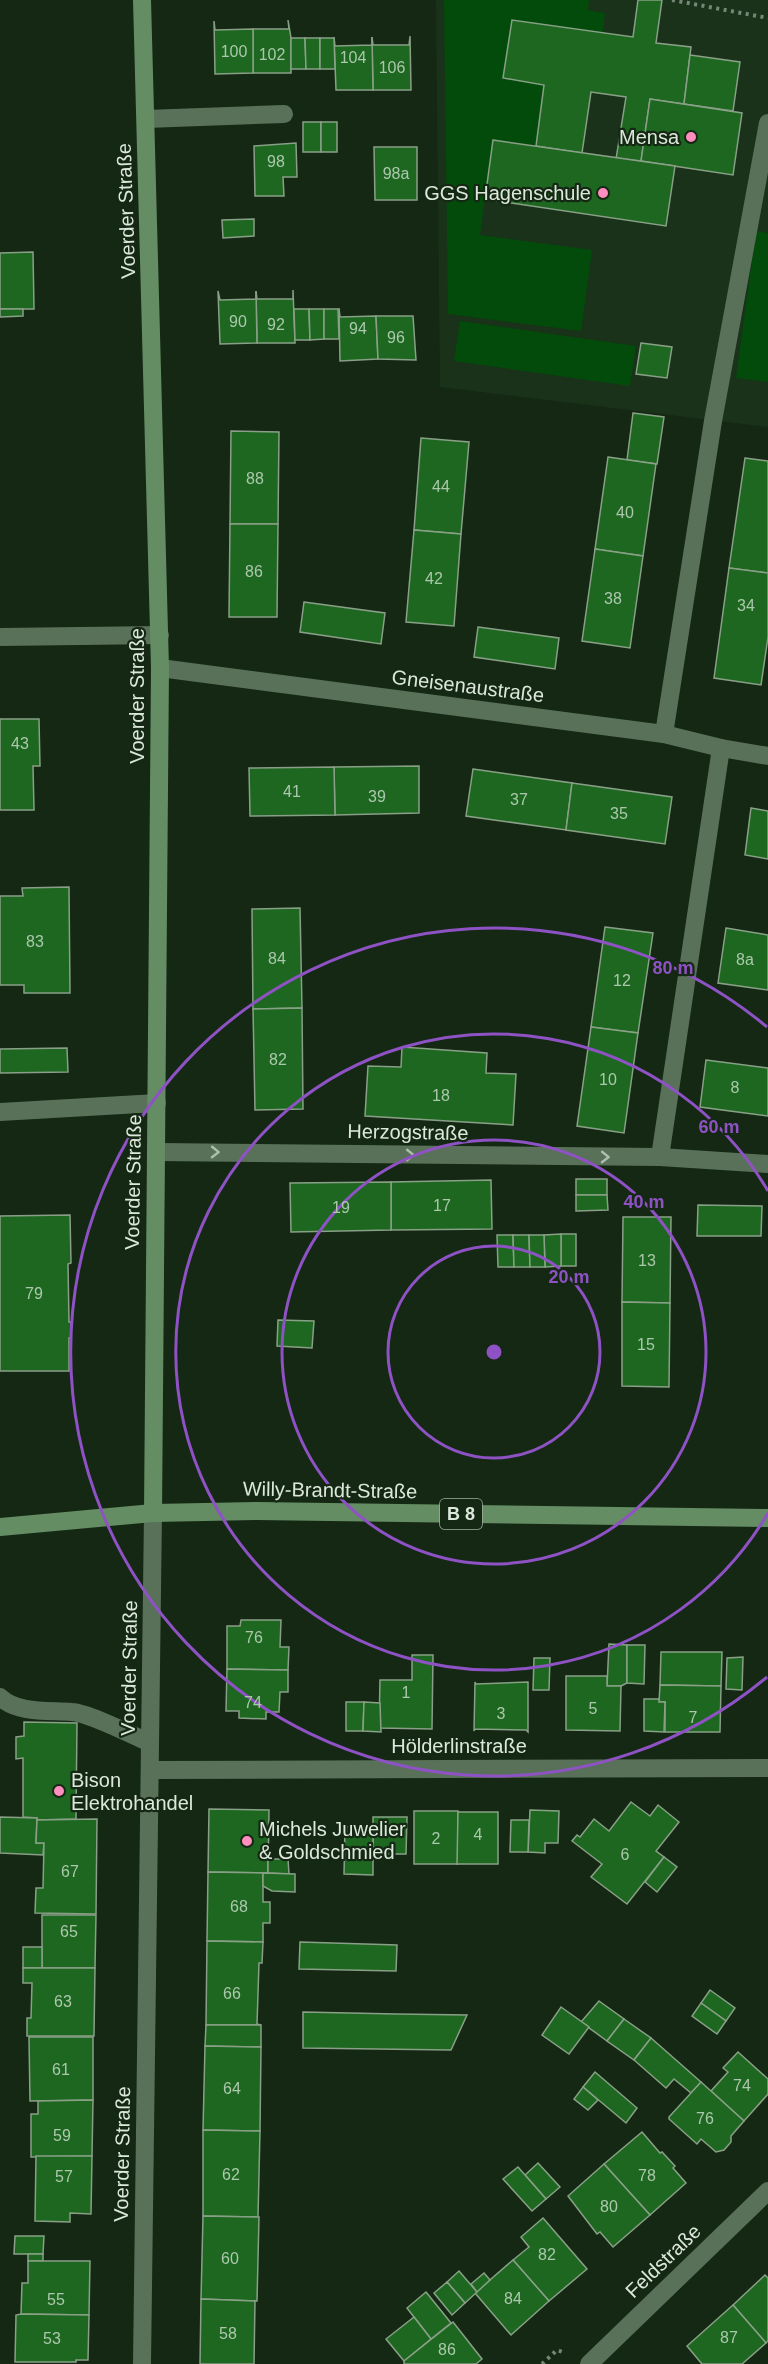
<svg xmlns="http://www.w3.org/2000/svg" width="768" height="2364" font-family="Arial,sans-serif">
	<rect width="100%" height="100%" fill="#142814"/>
	<!-- built -->
	<polygon fill="#193219" points="436,0 768,0 768,427 440,387"/>
	<!-- green -->
	<g fill="#034b0a">
		<polygon points="444,0 589,0 588,10 605,13 603,33 512,20 503,78 544,85 536,146 493,140 480,235 592,250 581,331 448,314"/>
		<polygon points="756,231 768,233 768,382 736,378"/>
		<polygon points="460,321 636,346 630,386 454,361"/>
	</g>
	<!-- building -->
	<g fill="#1d6720" stroke="#89a087" stroke-width="1.5">
		<polygon points="638,0 662,0 656,43 691,47 684,104 650,99 641,161 616,159 626,97 591,92 582,153 536,146 544,85 503,78 512,20 633,37"/>
		<polygon points="288,20 291,38 291,73 253,73 253,29 289,29"/>
		<polygon points="214,21 215,30 253,29 253,73 215,74"/>
		<polygon points="410,36 411,90 373,90 372,37 373,45 409,45"/>
		<polygon points="334,37 335,46 372,45 372,37 373,90 336,90"/>
		<polygon points="291,38 305,38 306,69 291,69"/>
		<polygon points="305,38 320,38 320,69 306,69"/>
		<polygon points="320,38 334,38 335,69 320,69"/>
		<polygon points="690,55 740,62 733,111 684,104"/>
		<polygon points="650,99 742,113 733,175 641,161"/>
		<rect x="303" y="122" width="18" height="30"/>
		<rect x="321" y="122" width="16" height="30"/>
		<polygon points="493,140 675,166 666,226 485,199"/>
		<polygon points="296,143 297,177 283,177 284,196 255,196 254,146"/>
		<polygon points="374,147 417,147 417,200 375,200"/>
		<polygon points="254,219 254,236 223,238 222,220"/>
		<polygon points="33,252 34,309 0,309 0,253"/>
		<polygon points="293,290 295,343 257,343 256,291 257,299 293,299"/>
		<polygon points="218,291 220,300 256,299 256,291 257,343 220,344"/>
		<polygon points="339,308 340,317 376,316 378,359 340,361"/>
		<polygon points="0,309 23,309 23,316 0,317"/>
		<polygon points="294,309 309,309 310,340 295,340"/>
		<polygon points="309,309 324,309 324,339 310,340"/>
		<polygon points="324,309 338,309 339,339 324,339"/>
		<polygon points="376,316 413,316 416,360 378,359"/>
		<polygon points="641,343 672,347 667,378 636,374"/>
		<polygon points="633,413 664,417 657,464 627,460"/>
		<polygon points="231,431 279,432 278,524 230,524"/>
		<polygon points="421,438 469,442 461,534 414,530"/>
		<polygon points="608,457 656,464 643,556 595,549"/>
		<polygon points="745,458 768,461 768,573 729,568"/>
		<polygon points="230,524 278,524 277,617 229,617"/>
		<polygon points="414,530 461,534 454,626 406,622"/>
		<polygon points="595,549 643,556 630,648 582,641"/>
		<polygon points="729,568 768,573 768,637 761,685 714,678"/>
		<polygon points="304,602 385,613 381,644 300,632"/>
		<polygon points="478,627 559,638 555,669 474,657"/>
		<polygon points="0,719 39,719 40,766 33,766 34,810 0,810"/>
		<polygon points="419,766 419,813 335,815 334,767"/>
		<polygon points="334,767 335,815 250,816 249,768"/>
		<polygon points="473,769 572,783 566,830 466,816"/>
		<polygon points="572,783 672,797 665,844 566,830"/>
		<polygon points="751,808 768,811 768,859 745,855"/>
		<polygon points="69,887 70,993 24,993 24,985 0,985 0,896 23,896 22,888"/>
		<polygon points="300,908 302,1008 253,1009 252,909"/>
		<polygon points="605,927 653,933 638,1033 591,1027"/>
		<polygon points="726,928 768,935 768,990 718,983"/>
		<polygon points="302,1008 303,1109 255,1110 253,1009"/>
		<polygon points="591,1027 638,1033 624,1133 577,1126"/>
		<polygon points="402,1047 487,1053 486,1073 516,1074 513,1125 365,1116 368,1066 401,1067"/>
		<polygon points="67,1048 68,1072 0,1073 0,1049"/>
		<polygon points="706,1060 768,1068 768,1116 700,1107"/>
		<rect x="576" y="1179" width="31" height="16"/>
		<polygon points="491,1180 492,1229 391,1230 391,1182"/>
		<polygon points="391,1182 391,1230 291,1232 290,1183"/>
		<polygon points="576,1195 607,1195 608,1210 576,1211"/>
		<polygon points="698,1205 762,1206 761,1236 697,1236"/>
		<polygon points="70,1215 71,1263 68,1264 69,1322 71,1322 71,1338 69,1338 69,1371 0,1371 0,1216"/>
		<polygon points="623,1217 671,1217 670,1303 622,1302"/>
		<rect x="561" y="1234" width="15" height="32"/>
		<polygon points="561,1234 561,1266 545,1267 544,1235"/>
		<polygon points="497,1235 513,1235 514,1267 498,1267"/>
		<polygon points="513,1235 529,1235 530,1267 514,1267"/>
		<polygon points="529,1235 544,1235 545,1267 530,1267"/>
		<polygon points="622,1302 670,1303 669,1387 622,1386"/>
		<polygon points="278,1320 314,1321 312,1348 277,1346"/>
		<polygon points="241,1620 281,1620 280,1647 289,1647 288,1670 227,1669 227,1626 240,1626"/>
		<polygon points="609,1644 627,1645 627,1683 621,1686 607,1686"/>
		<polygon points="627,1645 645,1645 644,1684 627,1683"/>
		<polygon points="661,1652 722,1652 721,1686 660,1685"/>
		<polygon points="412,1655 433,1655 432,1729 379,1728 380,1680 412,1680"/>
		<polygon points="743,1657 742,1690 726,1689 727,1658"/>
		<polygon points="534,1658 550,1658 549,1690 533,1690"/>
		<polygon points="227,1669 288,1670 288,1692 280,1692 279,1712 266,1712 266,1719 239,1718 239,1711 226,1711"/>
		<polygon points="566,1676 607,1676 607,1686 621,1686 620,1731 566,1730"/>
		<polygon points="475,1682 476,1684 528,1682 528,1732 526,1730 475,1729 474,1731"/>
		<polygon points="660,1685 721,1686 720,1732 665,1732 665,1702 659,1702"/>
		<polygon points="644,1699 659,1699 659,1702 665,1702 664,1732 644,1731"/>
		<polygon points="346,1702 364,1702 363,1731 346,1731"/>
		<polygon points="364,1702 380,1703 381,1732 363,1731"/>
		<polygon points="24,1722 77,1723 76,1819 37,1820 37,1818 23,1817 23,1758 16,1759 16,1737 24,1736"/>
		<polygon points="631,1802 650,1816 658,1805 679,1822 656,1851 664,1857 627,1904 591,1877 602,1864 572,1841 577,1835 580,1837 594,1819 609,1831"/>
		<polygon points="209,1809 269,1810 268,1873 208,1872"/>
		<polygon points="530,1810 559,1811 558,1843 545,1843 545,1853 528,1852"/>
		<rect x="414" y="1811" width="44" height="53"/>
		<polygon points="458,1812 498,1812 498,1864 457,1864"/>
		<polygon points="0,1817 37,1818 36,1843 44,1843 43,1855 0,1853"/>
		<polygon points="373,1817 407,1817 406,1854 373,1854"/>
		<polygon points="97,1819 96,1914 35,1913 36,1888 43,1888 44,1843 36,1843 37,1820"/>
		<polygon points="511,1820 529,1820 528,1852 510,1852"/>
		<polygon points="345,1827 373,1827 373,1875 344,1874"/>
		<polygon points="664,1857 677,1867 657,1892 645,1882"/>
		<polygon points="268,1859 288,1859 289,1874 268,1873"/>
		<polygon points="208,1872 263,1873 263,1902 270,1902 270,1923 263,1923 263,1942 207,1941"/>
		<polygon points="263,1873 295,1874 295,1892 272,1891 263,1886"/>
		<polygon points="42,1915 96,1915 95,1968 42,1968"/>
		<polygon points="207,1941 263,1942 262,1963 259,1963 257,2024 261,2025 206,2025"/>
		<polygon points="300,1942 397,1945 396,1971 299,1969"/>
		<rect x="23" y="1947" width="19" height="21"/>
		<polygon points="23,1968 95,1968 94,2036 27,2036 27,2018 31,2018 32,1983 23,1983"/>
		<polygon points="710,1990 735,2008 726,2021 701,2003"/>
		<polygon points="599,2001 624,2019 607,2041 581,2022"/>
		<polygon points="701,2003 726,2021 717,2034 692,2016"/>
		<polygon points="561,2007 589,2027 569,2054 542,2035"/>
		<polygon points="303,2012 396,2014 467,2015 451,2050 303,2048"/>
		<polygon points="624,2019 651,2038 634,2060 607,2041"/>
		<polygon points="206,2025 261,2025 261,2047 205,2046"/>
		<polygon points="29,2037 93,2037 93,2100 30,2101"/>
		<polygon points="651,2038 701,2082 691,2093 674,2079 666,2088 634,2060"/>
		<polygon points="205,2046 261,2047 260,2131 203,2130"/>
		<polygon points="738,2052 768,2079 768,2094 744,2121 711,2091 728,2072 723,2068"/>
		<polygon points="595,2072 637,2108 626,2123 583,2087"/>
		<polygon points="701,2082 744,2121 731,2136 731,2142 724,2150 716,2152 701,2139 697,2144 669,2119 669,2117"/>
		<polygon points="583,2087 598,2100 588,2110 574,2099"/>
		<polygon points="93,2100 92,2156 31,2157 31,2114 38,2114 38,2101"/>
		<polygon points="203,2130 260,2131 258,2217 203,2216"/>
		<polygon points="642,2132 660,2153 662,2152 675,2166 673,2168 686,2183 650,2215 604,2164"/>
		<polygon points="36,2156 92,2156 91,2214 70,2213 70,2222 35,2221"/>
		<polygon points="538,2163 560,2187 546,2199 525,2175"/>
		<polygon points="604,2164 650,2215 613,2247 600,2232 597,2234 568,2196"/>
		<polygon points="518,2167 546,2199 532,2211 503,2179"/>
		<polygon points="203,2216 259,2217 257,2301 201,2299"/>
		<polygon points="543,2218 587,2269 549,2301 513,2260 529,2247 521,2237"/>
		<polygon points="15,2236 44,2236 43,2254 14,2254"/>
		<rect x="28" y="2254" width="15" height="7"/>
		<polygon points="513,2260 549,2301 511,2335 475,2293"/>
		<polygon points="28,2261 90,2261 89,2315 21,2314 22,2283 28,2283"/>
		<polygon points="459,2271 477,2292 465,2303 447,2282"/>
		<polygon points="484,2273 490,2280 477,2292 471,2284"/>
		<polygon points="765,2275 768,2278 768,2341 766,2343 733,2305"/>
		<polygon points="447,2282 465,2303 452,2315 434,2293"/>
		<polygon points="426,2292 451,2323 431,2339 407,2308"/>
		<polygon points="201,2299 255,2301 254,2364 200,2364"/>
		<polygon points="733,2305 766,2343 742,2364 702,2364 687,2346"/>
		<polygon points="21,2314 89,2315 88,2360 76,2360 76,2362 15,2362 16,2315"/>
		<polygon points="414,2317 431,2339 404,2361 386,2339"/>
		<polygon points="453,2322 482,2359 476,2364 404,2364 404,2361"/>
	</g>
	<g fill="none" stroke-linecap="round" stroke-linejoin="round">
		<!-- path -->
		<g stroke="#778777" stroke-width="4" stroke-dasharray="3 4.5" stroke-linecap="butt">
			<polyline points="672,0 768,18"/>
			<polyline points="542,2364 557,2350 565,2353"/>
		</g>
		<!-- minor -->
		<g stroke="#5a7159" stroke-width="18">
			<polyline points="146,119 284,114"/>
			<polyline points="0,637 160,635"/>
			<polyline points="160,668 664,734 721,748 768,756"/>
			<polyline points="664,734 713,421 768,123"/>
			<polyline points="0,1112 157,1103"/>
			<polyline points="156,1152 660,1157 768,1164"/>
			<polyline points="660,1157 721,748"/>
			<path d="M0,1697c18,17 49,13 72,15 17,1 60,23 78,31"/>
			<polyline points="150,1770 768,1768"/>
			<polyline points="142,2364 153,1513"/>
			<polyline points="589,2364 768,2191"/>
		</g>
		<!-- major -->
		<g stroke="#658d63" stroke-width="18">
			<polyline points="142,0 160,668 153,1513"/>
			<polyline points="0,1527 153,1513 257,1511 768,1518"/>
		</g>
	</g>
	<!-- one-way arrows -->
	<defs><path id="oneway-chevron" d="M-2-3.5L2.5 0L-2 3.5" fill="none" stroke-width="1.6" stroke-linecap="round" stroke-linejoin="round" transform="scale(1.5)"/></defs>
	<g stroke="#aebeae">
		<use href="#oneway-chevron" transform="translate(215 1152) rotate(1)"/>
		<use href="#oneway-chevron" transform="translate(410 1155) rotate(1)"/>
		<use href="#oneway-chevron" transform="translate(605 1157) rotate(1)"/>
	</g>
	<!-- distance rings -->
	<g fill="none" stroke="#8e52c5" stroke-width="3">
		<circle cx="494" cy="1352" r="106"/>
		<circle cx="494" cy="1352" r="212"/>
		<path d="M768 1513A318 318 0 1 1 768 1191"/>
		<path d="M767 1677A424 424 0 1 1 767 1027"/>
	</g>
	<!-- markers -->
	<g fill="#fd8ebe" stroke="#142814" stroke-width="2">
		<circle cx="691" cy="137" r="6"/>
		<circle cx="603" cy="193" r="6"/>
		<circle cx="59" cy="1791" r="6"/>
		<circle cx="247" cy="1841" r="6"/>
	</g>
	<g text-anchor="middle" stroke-width="4.5" stroke-linejoin="round" paint-order="stroke">
		<!-- number labels -->
		<g font-size="16" fill="#acc8ac">
			<text x="234" y="57">100</text>
			<text x="272" y="60">102</text>
			<text x="353" y="63">104</text>
			<text x="392" y="73">106</text>
			<text x="276" y="167">98</text>
			<text x="396" y="179">98a</text>
			<text x="238" y="327">90</text>
			<text x="276" y="330">92</text>
			<text x="358" y="334">94</text>
			<text x="396" y="343">96</text>
			<text x="255" y="484">88</text>
			<text x="441" y="492">44</text>
			<text x="625" y="518">40</text>
			<text x="254" y="577">86</text>
			<text x="434" y="584">42</text>
			<text x="613" y="604">38</text>
			<text x="746" y="611">34</text>
			<text x="20" y="749">43</text>
			<text x="292" y="797">41</text>
			<text x="377" y="802">39</text>
			<text x="519" y="805">37</text>
			<text x="619" y="819">35</text>
			<text x="35" y="947">83</text>
			<text x="277" y="964">84</text>
			<text x="745" y="965">8a</text>
			<text x="622" y="986">12</text>
			<text x="278" y="1065">82</text>
			<text x="608" y="1085">10</text>
			<text x="735" y="1093">8</text>
			<text x="441" y="1101">18</text>
			<text x="442" y="1211">17</text>
			<text x="341" y="1213">19</text>
			<text x="647" y="1266">13</text>
			<text x="34" y="1299">79</text>
			<text x="646" y="1350">15</text>
			<text x="254" y="1643">76</text>
			<text x="406" y="1698">1</text>
			<text x="253" y="1708">74</text>
			<text x="593" y="1714">5</text>
			<text x="501" y="1719">3</text>
			<text x="693" y="1723">7</text>
			<text x="478" y="1840">4</text>
			<text x="436" y="1844">2</text>
			<text x="625" y="1860">6</text>
			<text x="70" y="1877">67</text>
			<text x="239" y="1912">68</text>
			<text x="69" y="1937">65</text>
			<text x="232" y="1999">66</text>
			<text x="63" y="2007">63</text>
			<text x="61" y="2075">61</text>
			<text x="742" y="2091">74</text>
			<text x="232" y="2094">64</text>
			<text x="705" y="2124">76</text>
			<text x="62" y="2141">59</text>
			<text x="231" y="2180">62</text>
			<text x="647" y="2181">78</text>
			<text x="64" y="2182">57</text>
			<text x="609" y="2212">80</text>
			<text x="547" y="2260">82</text>
			<text x="230" y="2264">60</text>
			<text x="513" y="2304">84</text>
			<text x="56" y="2305">55</text>
			<text x="228" y="2339">58</text>
			<text x="729" y="2343">87</text>
			<text x="52" y="2344">53</text>
			<text x="447" y="2355">86</text>
		</g>
		<!-- shield labels -->
		<rect fill="#142814" stroke="#a0ae9f" stroke-width="1.5" x="440" y="1499" width="42" height="30" rx="4.5"/>
		<g font-size="18" font-weight="bold" fill="#dce8db">
			<text x="461" y="1520">B 8</text>
		</g>
		<!-- poi labels -->
		<g font-size="20" fill="#dce8db" stroke="#142814" text-anchor="end">
			<text x="679" y="144">Mensa</text>
			<text x="591" y="200">GGS Hagenschule</text>
			<text x="71" y="1787" text-anchor="start">Bison<tspan x="71" dy="23">Elektrohandel</tspan></text>
			<text x="259" y="1836" text-anchor="start">Michels Juwelier<tspan x="259" dy="23">&amp; Goldschmied</tspan></text>
		</g>
		<!-- street labels -->
		<g font-size="20" fill="#dce8db" stroke="#142814">
			<text transform="translate(126 211) rotate(-92)" y="7">Voerder Straße</text>
			<text transform="translate(468 686) rotate(7)" y="7">Gneisenaustraße</text>
			<text transform="translate(137 696) rotate(-90)" y="7">Voerder Straße</text>
			<text transform="translate(408 1132) rotate(1)" y="7">Herzogstraße</text>
			<text transform="translate(133 1182) rotate(-89)" y="7">Voerder Straße</text>
			<text transform="translate(330 1490) rotate(1)" y="7">Willy-Brandt-Straße</text>
			<text transform="translate(129 1668) rotate(-89)" y="7">Voerder Straße</text>
			<text x="459" y="1753">Hölderlinstraße</text>
			<text transform="translate(122 2154) rotate(-89)" y="7">Voerder Straße</text>
			<text transform="translate(663 2261) rotate(-44)" y="7">Feldstraße</text>
		</g>
	</g>
	<circle cx="494" cy="1352" r="9" fill="#8e52c5" stroke="#142814" stroke-width="3"/>
	<g font-size="18" text-anchor="middle" font-weight="bold" fill="#8e52c5" stroke="#142814" stroke-width="4.5" stroke-linejoin="round" paint-order="stroke">
		<text x="673" y="974">80 m</text>
		<text x="719" y="1133">60 m</text>
		<text x="644" y="1208">40 m</text>
		<text x="569" y="1283">20 m</text>
	</g>
</svg>
